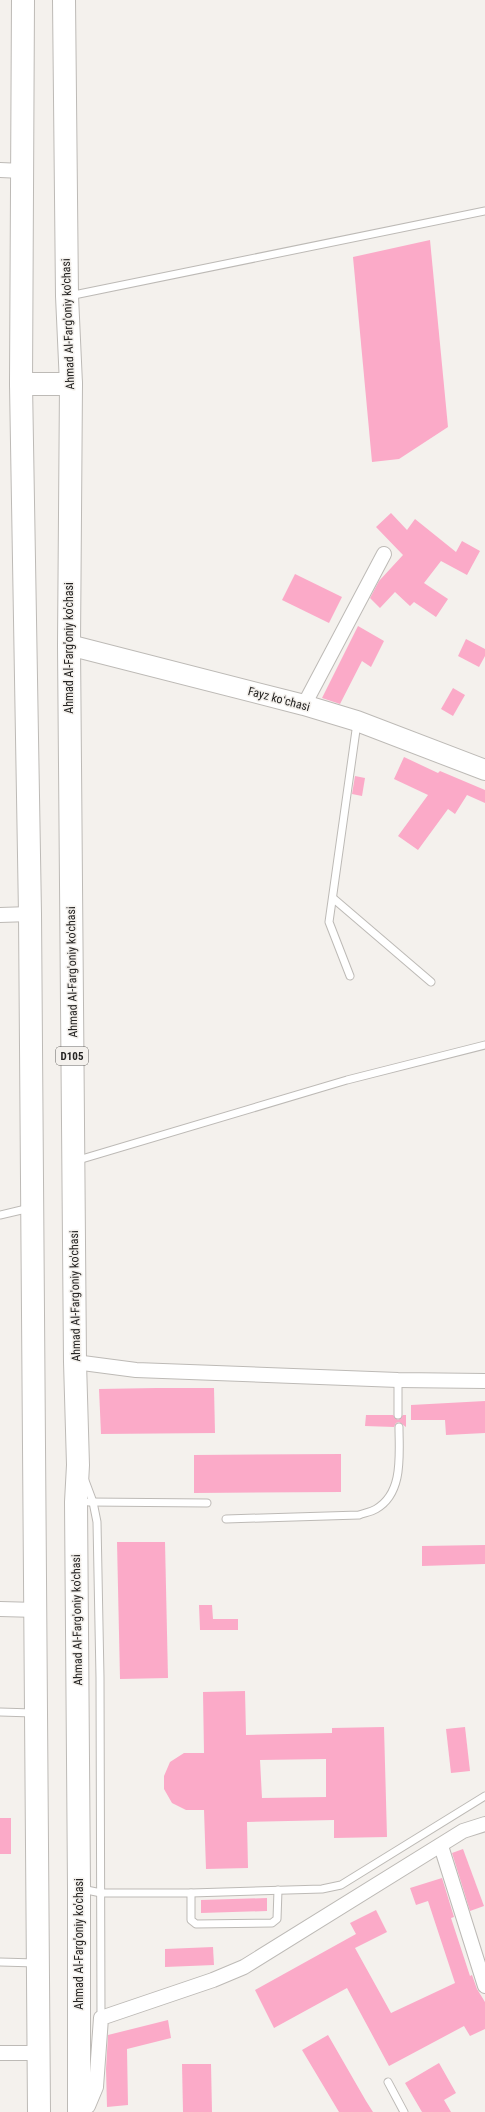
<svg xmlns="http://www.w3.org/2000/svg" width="485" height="2112" font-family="'Roboto Condensed',sans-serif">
	<rect width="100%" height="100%" fill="#f4f1ed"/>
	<!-- building -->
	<g fill="#fbaac8" fill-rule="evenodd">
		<polygon points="430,240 448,427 399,459 372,462 353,257"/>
		<polygon points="391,513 407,530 415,519 456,552 462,541 480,551 467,575 441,561 424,583 448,599 436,617 414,602 410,606 395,592 380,608 370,598 379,581 403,555 376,527"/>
		<polygon points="295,574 342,597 329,623 282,600"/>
		<polygon points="358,626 384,641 371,667 362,661 340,704 322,698"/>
		<polygon points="466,639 485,649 485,656 479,667 458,656"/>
		<polygon points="453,688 465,695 453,716 441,709"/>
		<polygon points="404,757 438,773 440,771 485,790 485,803 467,795 455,814 448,809 418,850 398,836 428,795 394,779"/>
		<polygon points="355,776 365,778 362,796 352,794"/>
		<polygon points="156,1388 214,1388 215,1433 101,1434 99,1389"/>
		<polygon points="485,1401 485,1433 446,1435 445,1420 411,1420 411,1405"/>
		<polygon points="366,1415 393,1415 398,1420 403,1415 406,1415 406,1427 399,1422 396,1423 394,1427 365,1426"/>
		<polygon points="341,1454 341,1492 194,1493 194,1455"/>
		<polygon points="117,1542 165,1542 168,1678 120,1679"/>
		<polygon points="485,1545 485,1564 422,1566 422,1546"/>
		<polygon points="199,1605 212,1605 213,1619 238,1619 238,1630 200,1630"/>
		<path d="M245,1691l1,44 86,-2v-5l52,-1 3,110 -53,1v-18l-87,2 1,46 -42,1 -2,-59h-18l-14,-7 -8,-14v-13l6,-14 14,-9h20l-1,-61zM326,1759v38l-64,1 -2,-38z"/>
		<polygon points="465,1727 470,1771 451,1773 446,1729"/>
		<rect x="0" y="1818" width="11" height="36"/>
		<polygon points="463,1849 484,1906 470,1911 452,1853"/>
		<polygon points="442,1878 454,1917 451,1918 470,1976 472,1975 477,1989 485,2002 485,2029 470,2036 464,2026 389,2066 347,1988 274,2028 255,1990 356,1934 350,1923 376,1910 387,1932 355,1948 391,2013 455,1983 428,1901 416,1905 410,1888"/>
		<polygon points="267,1898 267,1911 201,1913 201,1900"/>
		<polygon points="213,1947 214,1965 165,1967 165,1949"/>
		<polygon points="168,2020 171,2038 127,2049 128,2105 107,2107 106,2069 108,2035"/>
		<polygon points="328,2035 366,2101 373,2112 339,2112 302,2050"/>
		<polygon points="439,2063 456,2093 444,2100 451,2112 422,2112 405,2083"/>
		<polygon points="182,2064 211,2064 212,2112 183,2112"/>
	</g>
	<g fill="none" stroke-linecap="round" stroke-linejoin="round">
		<!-- lane casing -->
		<g stroke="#bdbab6" stroke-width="9">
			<g id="lane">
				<polyline points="69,296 485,211"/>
				<polyline points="334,899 431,982"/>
				<polyline points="350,976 329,922 357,723"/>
				<polyline points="75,1161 347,1080 485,1045"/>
				<polyline points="0,1215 30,1208"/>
				<polyline points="398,1380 398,1415"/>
				<polyline points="84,1478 93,1502 97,1522 100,1677 101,2018"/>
				<polyline points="89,1502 207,1503"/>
				<path d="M226,1519l133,-4c5,-2 12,-3 17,-6 28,-16 23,-55 23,-82"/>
				<polyline points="0,1712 33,1713"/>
				<polyline points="82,1889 101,1893 191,1893 322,1889 341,1885 485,1796"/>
				<polyline points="191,1893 191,1920 196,1924 272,1923 277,1919 278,1890"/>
				<polyline points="0,1962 36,1963"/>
				<polyline points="388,2082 404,2112"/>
			</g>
		</g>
		<!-- street casing -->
		<g stroke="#bdbab6" stroke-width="16">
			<g id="street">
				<polyline points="0,170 23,171"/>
				<polyline points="304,705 384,554"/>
				<polyline points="0,915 30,914"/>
				<polyline points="75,1362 136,1370 398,1380 485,1381"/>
				<polyline points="0,1609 37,1610"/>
				<polyline points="441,1846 485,1986"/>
				<polyline points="0,2053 39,2053"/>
				<polyline points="79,2103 88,2106 96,2087 101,2018 213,1980 244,1967 463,1831 485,1824"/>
			</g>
		</g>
		<!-- secondary casing -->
		<g stroke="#bdbab6" stroke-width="22">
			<polyline id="secondary" points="69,645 304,705 357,721 485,770"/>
		</g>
		<!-- highway casing -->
		<g stroke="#bdbab6" stroke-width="24">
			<g id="highway">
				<polyline points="23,0 21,384 30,914 39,2112"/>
				<polyline points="64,0 67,296 71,384 69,645 75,1362 78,1465 76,1502 79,1888 79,2112"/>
				<polyline points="21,384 71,384"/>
			</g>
		</g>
		<!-- lane -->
		<use href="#lane" stroke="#fff" stroke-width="7"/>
		<!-- street -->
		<use href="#street" stroke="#fff" stroke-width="14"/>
		<!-- secondary -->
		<use href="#secondary" stroke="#fff" stroke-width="20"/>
		<!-- highway -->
		<use href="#highway" stroke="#fff" stroke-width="22"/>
	</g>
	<g text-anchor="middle" stroke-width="3" stroke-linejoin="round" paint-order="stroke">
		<!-- shield labels -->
		<rect fill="#f4f1ed" stroke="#62615f" stroke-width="1" x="56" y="1047" width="32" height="18" rx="3"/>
		<g font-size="11" font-weight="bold" fill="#242322">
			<text x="72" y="1060">D105</text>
		</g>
		<!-- street labels -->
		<g font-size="12" fill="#242322" stroke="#f4f1ed">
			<text transform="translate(68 324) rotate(-92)" y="4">Ahmad Al-Farg'oniy ko'chasi</text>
			<text transform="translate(69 648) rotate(-90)" y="4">Ahmad Al-Farg'oniy ko'chasi</text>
			<text transform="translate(279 699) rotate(15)" y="4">Fayz koʻchasi</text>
			<text transform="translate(72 972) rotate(-91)" y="4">Ahmad Al-Farg'oniy ko'chasi</text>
			<text transform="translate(75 1296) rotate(-91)" y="4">Ahmad Al-Farg'oniy ko'chasi</text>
			<text transform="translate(77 1620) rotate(-91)" y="4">Ahmad Al-Farg'oniy ko'chasi</text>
			<text transform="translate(79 1944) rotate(-90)" y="4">Ahmad Al-Farg'oniy ko'chasi</text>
		</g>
	</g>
</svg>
